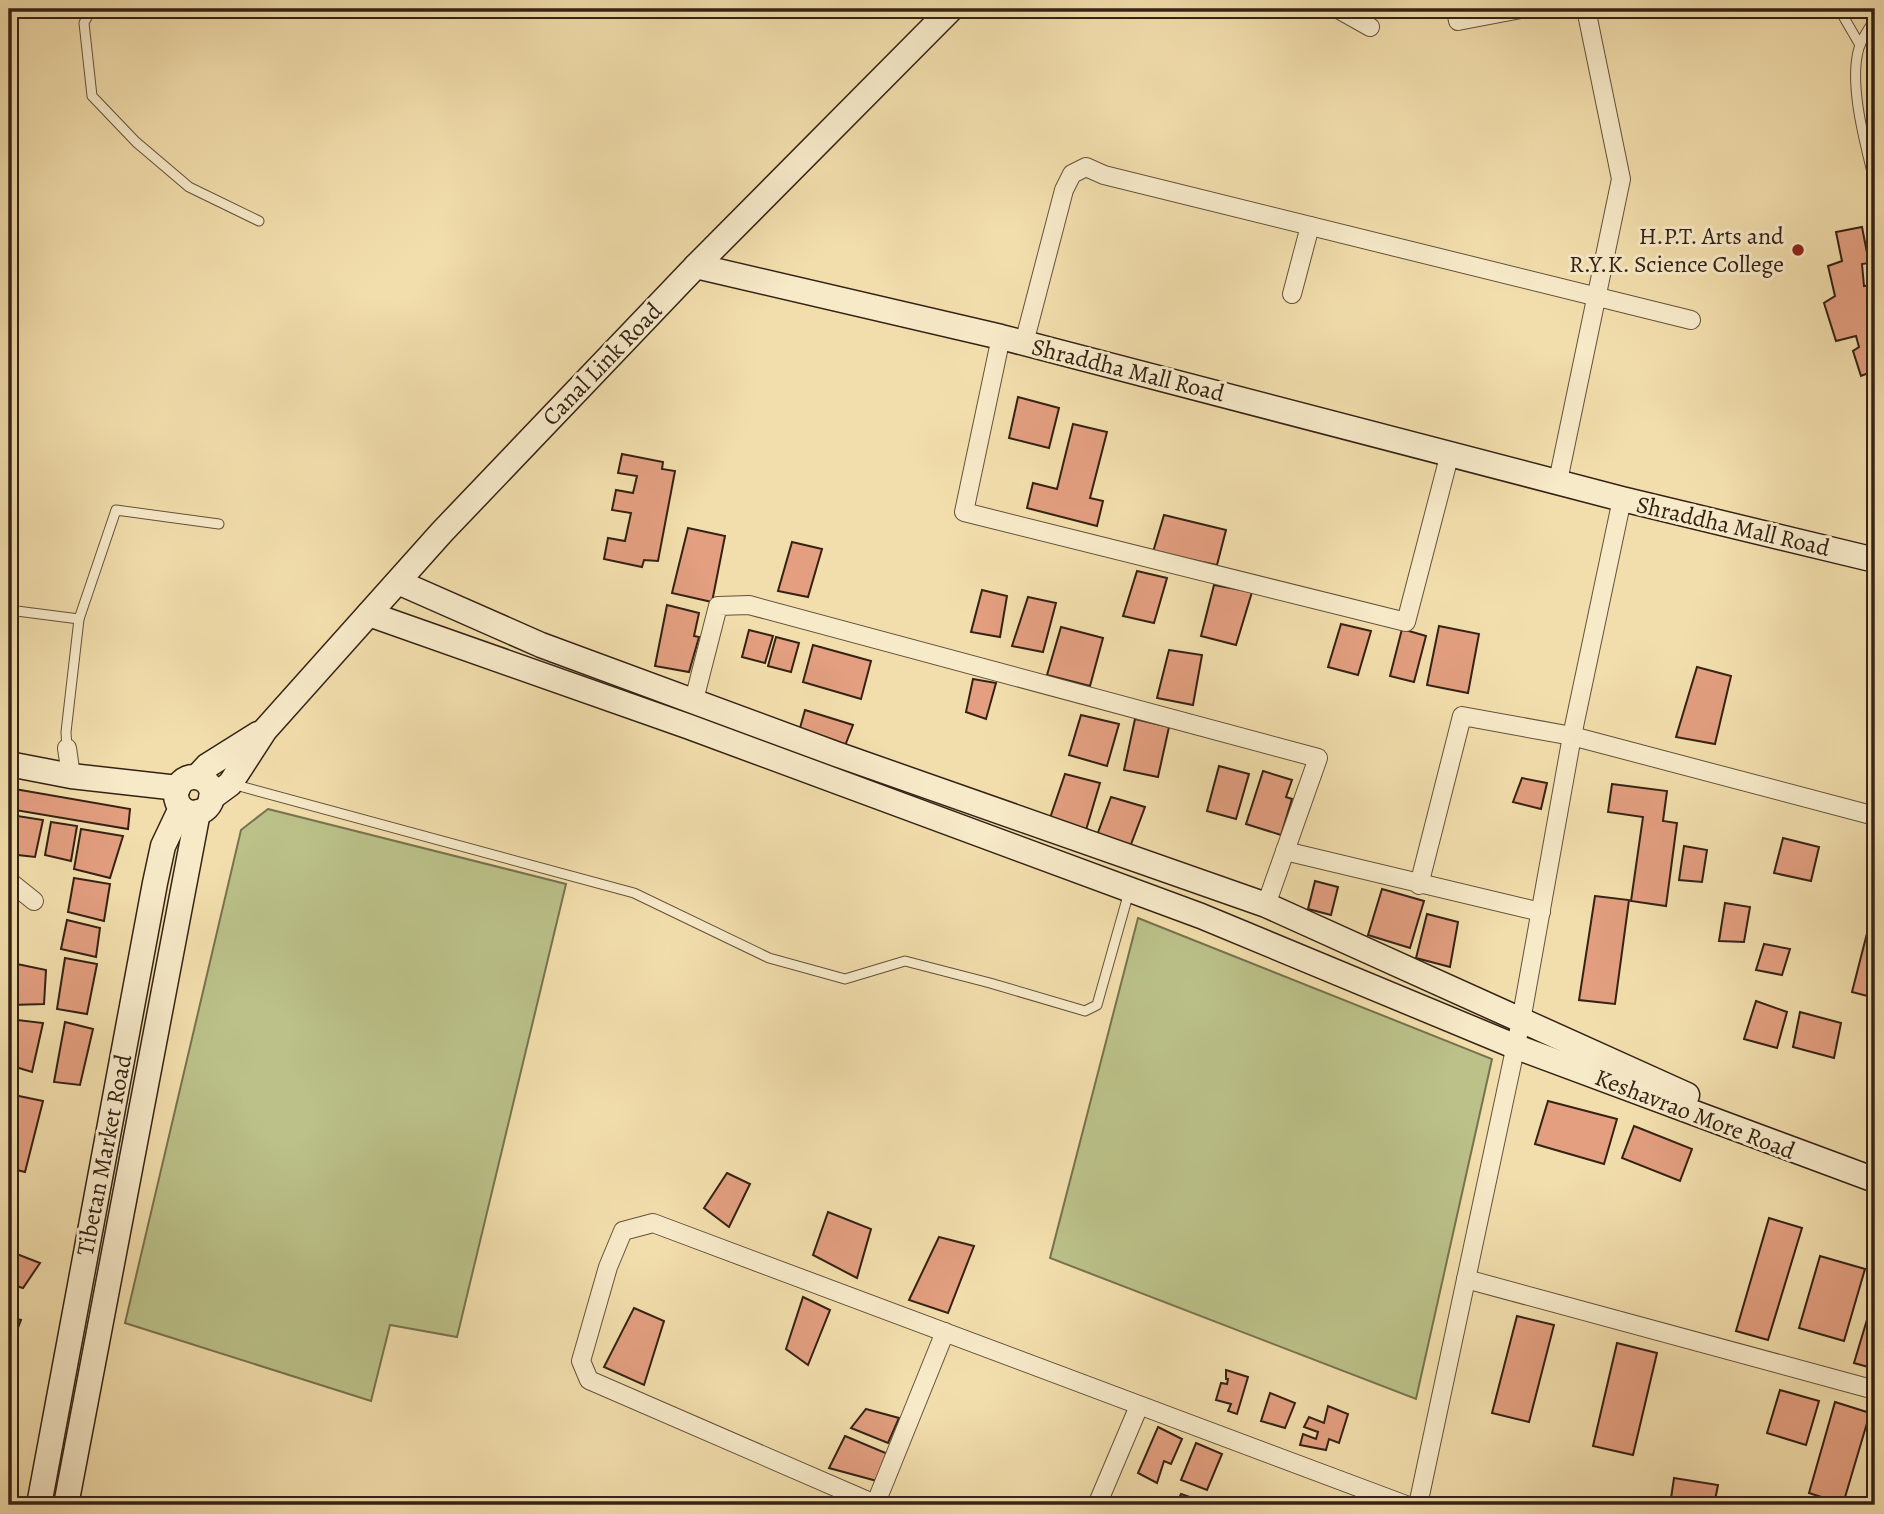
<svg xmlns="http://www.w3.org/2000/svg" width="1884" height="1514" font-family="Alegreya,serif">
	<rect width="100%" height="100%" fill="#f2deac"/>
	<filter id="stains"><feTurbulence type="fractalNoise" baseFrequency=".00286" numOctaves="4"/><feColorMatrix values="0 0 0 0 .2 0 0 0 0 .09 0 0 0 0 .02 0 0 0 .5 -.17"/></filter>
	<radialGradient id="worn" r=".72"><stop offset=".6" stop-color="#630" stop-opacity="0"/><stop offset="1" stop-color="#630" stop-opacity=".3"/></radialGradient>
	<!-- green -->
	<g fill="#bbc189" stroke="#78724f" stroke-width="2">
		<polygon points="268,809 566,884 457,1337 390,1325 371,1401 125,1323 241,830"/>
		<polygon points="1138,918 1492,1059 1416,1399 1050,1258"/>
	</g>
	<!-- building -->
	<g fill="#e39f80" stroke="#352215" stroke-width="2">
		<polygon points="1862,227 1869,263 1862,264 1864,286 1871,285 1875,296 1875,379 1871,372 1861,376 1853,351 1859,347 1856,336 1836,341 1824,303 1835,296 1828,266 1842,261 1836,232"/>
		<polygon points="1018,397 1059,408 1049,448 1009,438"/>
		<polygon points="1073,424 1107,432 1090,498 1103,501 1097,526 1027,508 1033,483 1057,489"/>
		<polygon points="622,454 663,462 662,469 675,471 658,561 644,560 642,567 604,559 608,538 625,541 631,513 612,510 616,490 633,493 637,476 618,473"/>
		<polygon points="1164,515 1226,530 1217,565 1153,552"/>
		<polygon points="688,528 725,536 712,602 672,593"/>
		<polygon points="792,542 822,549 808,597 778,591"/>
		<polygon points="1137,571 1167,578 1154,623 1123,616"/>
		<polygon points="1214,585 1252,592 1236,645 1201,636"/>
		<polygon points="982,590 1007,596 1000,637 971,632"/>
		<polygon points="1028,597 1056,603 1043,652 1012,646"/>
		<polygon points="667,605 699,613 694,636 699,637 689,672 655,666"/>
		<polygon points="1341,624 1371,631 1358,675 1328,667"/>
		<polygon points="1439,626 1479,634 1468,693 1427,685"/>
		<polygon points="1061,627 1103,638 1090,686 1047,675"/>
		<polygon points="1402,629 1426,636 1414,682 1390,676"/>
		<polygon points="749,630 773,636 765,663 742,657"/>
		<polygon points="776,637 799,643 791,672 768,666"/>
		<polygon points="813,645 871,661 861,699 803,682"/>
		<polygon points="1169,650 1202,655 1193,705 1157,698"/>
		<polygon points="1697,667 1731,676 1715,744 1676,737"/>
		<polygon points="973,679 996,683 986,719 966,712"/>
		<polygon points="805,710 853,725 843,751 798,735"/>
		<polygon points="1081,715 1119,724 1107,766 1069,755"/>
		<polygon points="1135,719 1169,727 1158,777 1124,770"/>
		<polygon points="1219,766 1249,774 1236,819 1207,811"/>
		<polygon points="1263,771 1292,780 1286,797 1292,799 1281,835 1246,824"/>
		<polygon points="1065,774 1100,783 1086,830 1049,821"/>
		<polygon points="1522,778 1547,783 1541,809 1513,802"/>
		<polygon points="1612,784 1667,791 1663,821 1677,823 1666,906 1631,901 1643,817 1608,812"/>
		<polygon points="9,788 130,809 128,829 9,809"/>
		<polygon points="1111,797 1145,807 1130,847 1096,838"/>
		<polygon points="11,815 43,820 35,857 9,854"/>
		<polygon points="51,822 77,826 71,861 45,855"/>
		<polygon points="81,829 123,836 110,878 74,869"/>
		<polygon points="1783,838 1819,847 1811,881 1774,873"/>
		<polygon points="1684,846 1707,850 1702,882 1679,880"/>
		<polygon points="74,878 110,884 104,921 68,912"/>
		<polygon points="1315,881 1338,887 1331,915 1308,909"/>
		<polygon points="1382,889 1424,901 1410,948 1368,935"/>
		<polygon points="1595,896 1629,900 1615,1004 1579,1000"/>
		<polygon points="1875,902 1875,998 1852,992"/>
		<polygon points="1725,903 1750,907 1744,942 1719,941"/>
		<polygon points="1427,914 1458,922 1450,967 1416,958"/>
		<polygon points="67,920 100,928 96,957 61,949"/>
		<polygon points="1764,944 1790,949 1782,975 1756,970"/>
		<polygon points="65,958 97,964 87,1014 57,1009"/>
		<polygon points="17,964 46,970 44,1004 12,1005"/>
		<polygon points="1756,1001 1787,1012 1777,1048 1744,1039"/>
		<polygon points="1800,1012 1841,1023 1834,1058 1793,1047"/>
		<polygon points="9,1019 43,1023 32,1072 9,1065"/>
		<polygon points="65,1022 93,1029 80,1085 54,1082"/>
		<polygon points="14,1095 43,1101 25,1172 9,1168 9,1123"/>
		<polygon points="1548,1101 1617,1119 1604,1164 1535,1144"/>
		<polygon points="1634,1126 1692,1149 1680,1181 1622,1158"/>
		<polygon points="727,1173 750,1184 729,1227 704,1208"/>
		<polygon points="828,1212 871,1229 857,1278 813,1255"/>
		<polygon points="1769,1218 1802,1228 1768,1340 1736,1331"/>
		<polygon points="939,1237 974,1246 948,1313 909,1300"/>
		<polygon points="9,1251 40,1263 23,1288 9,1284"/>
		<polygon points="1820,1256 1865,1269 1844,1341 1799,1328"/>
		<polygon points="1875,1293 1875,1369 1854,1363"/>
		<polygon points="803,1297 830,1310 808,1365 786,1349"/>
		<polygon points="634,1308 664,1321 644,1385 604,1367"/>
		<polygon points="1517,1316 1554,1325 1529,1422 1492,1413"/>
		<polygon points="9,1317 21,1320 9,1351"/>
		<polygon points="1617,1343 1657,1353 1633,1455 1593,1446"/>
		<polygon points="1226,1370 1248,1377 1237,1414 1228,1411 1231,1404 1216,1400 1221,1383 1227,1384 1228,1379 1226,1379"/>
		<polygon points="1780,1390 1819,1401 1806,1445 1767,1433"/>
		<polygon points="1270,1393 1295,1403 1285,1428 1261,1421"/>
		<polygon points="1835,1402 1870,1413 1843,1504 1809,1493"/>
		<polygon points="1328,1406 1348,1414 1339,1443 1329,1439 1326,1450 1300,1445 1303,1434 1316,1439 1318,1432 1304,1427 1309,1417 1324,1423"/>
		<polygon points="866,1409 899,1418 888,1443 851,1428"/>
		<polygon points="1158,1427 1182,1439 1171,1464 1164,1461 1157,1483 1138,1473"/>
		<polygon points="845,1436 888,1454 877,1481 829,1468"/>
		<polygon points="1196,1443 1222,1454 1207,1490 1181,1480"/>
		<polygon points="1875,1475 1875,1505 1866,1505"/>
		<polygon points="1674,1478 1718,1485 1714,1505 1670,1505"/>
		<polygon points="1181,1494 1213,1505 1176,1505"/>
	</g>
	<g fill="none" stroke-linecap="round" stroke-linejoin="round">
		<!-- lane casing -->
		<g stroke="#64513b" stroke-width="11">
			<g id="lane">
				<polyline points="91,9 84,23 92,96 136,142 189,187 259,221"/>
				<polyline points="1839,9 1860,45"/>
				<path d="M1875,19c-6,9 -13,19 -16,29 -11,37 7,99 16,136"/>
				<polyline points="9,610 79,619"/>
				<polyline points="67,748 66,732 79,619 116,510 219,524"/>
				<polyline points="232,784 634,893 769,958 845,979 905,961 990,983 1085,1011 1097,1005 1129,892"/>
			</g>
		</g>
		<!-- street casing -->
		<g stroke="#64513b" stroke-width="20">
			<g id="street">
				<polyline points="1338,9 1370,27"/>
				<polyline points="1456,9 1458,21 1521,9"/>
				<polyline points="1292,294 1310,226"/>
				<polyline points="1001,337 964,512 1406,622 1450,453"/>
				<polyline points="1024,343 1064,190 1072,174 1086,167 1104,175 1691,320"/>
				<polyline points="1558,481 1621,179 1586,9"/>
				<polyline points="694,700 718,606 749,605 1318,758 1266,905"/>
				<polyline points="67,748 71,776"/>
				<polyline points="1285,851 1541,912"/>
				<polyline points="9,881 34,901"/>
				<polyline points="1419,885 1462,716 1572,736 1622,499"/>
				<polyline points="1466,1279 1875,1390"/>
				<polyline points="875,1505 945,1332"/>
				<polyline points="877,1505 589,1380 581,1361 608,1267 623,1231 653,1223 1406,1505"/>
				<polyline points="1097,1505 1139,1406"/>
				<polyline points="1418,1505 1521,1021 1572,736 1875,816"/>
			</g>
		</g>
		<!-- secondary casing -->
		<g stroke="#352215" stroke-width="27">
			<g id="secondary">
				<polyline points="696,266 1001,337 1622,499 1875,560"/>
				<polyline points="398,582 541,645 836,754 1266,905 1687,1095"/>
				<polyline points="369,614 687,726 1201,916 1514,1046 1875,1180"/>
				<polyline points="9,764 71,776 178,788"/>
				<polyline points="197,777 207,766 258,734"/>
				<circle cx="194" cy="795" r="18"/>
				<polyline points="211,798 230,784 265,730 442,532 696,266 951,9"/>
				<polyline points="39,1505 155,883 163,846 181,808"/>
				<polyline points="66,1505 198,812"/>
			</g>
		</g>
		<!-- lane -->
		<use href="#lane" stroke="#f7eac9" stroke-width="9"/>
		<!-- street -->
		<use href="#street" stroke="#f7eac9" stroke-width="18"/>
		<!-- secondary -->
		<use href="#secondary" stroke="#f7eac9" stroke-width="24"/>
	</g>
	<!-- markers -->
	<circle fill="#8f2418" stroke="#f7eac9" stroke-width="2.5" cx="1798" cy="250" r="7"/>
	<g text-anchor="middle" stroke-width="6" stroke-linejoin="round" paint-order="stroke">
		<!-- poi labels -->
		<g font-size="24" fill="#352215" stroke="#f7eac9" text-anchor="end">
			<text x="1784" y="244">H.P.T. Arts and<tspan x="1784" dy="28">R.Y.K. Science College</tspan></text>
		</g>
		<!-- street labels -->
		<g font-size="24" fill="#352215" stroke="#f7eac9">
			<text transform="translate(602 364) rotate(-46)" y="8">Canal Link Road</text>
			<text transform="translate(1128 370) rotate(14)" y="8">Shraddha Mall Road</text>
			<text transform="translate(1733 526) rotate(13)" y="8">Shraddha Mall Road</text>
			<text transform="translate(1695 1114) rotate(21)" y="8">Keshavrao More Road</text>
			<text transform="translate(104 1155) rotate(-79)" y="8">Tibetan Market Road</text>
		</g>
	</g>
	<!-- margin -->
	<rect width="1884" height="1514" fill="none" stroke="#f2deac" stroke-width="35"/>
	<rect x="10" y="10" width="1863" height="1493" fill="none" stroke="#352215" stroke-width="3.5"/>
	<rect x="18" y="18" width="1849" height="1479" fill="none" stroke="#352215" stroke-width="2"/>
	<rect width="100%" height="100%" filter="url(#stains)"/>
	<rect width="100%" height="100%" fill="url(#worn)"/>
</svg>
